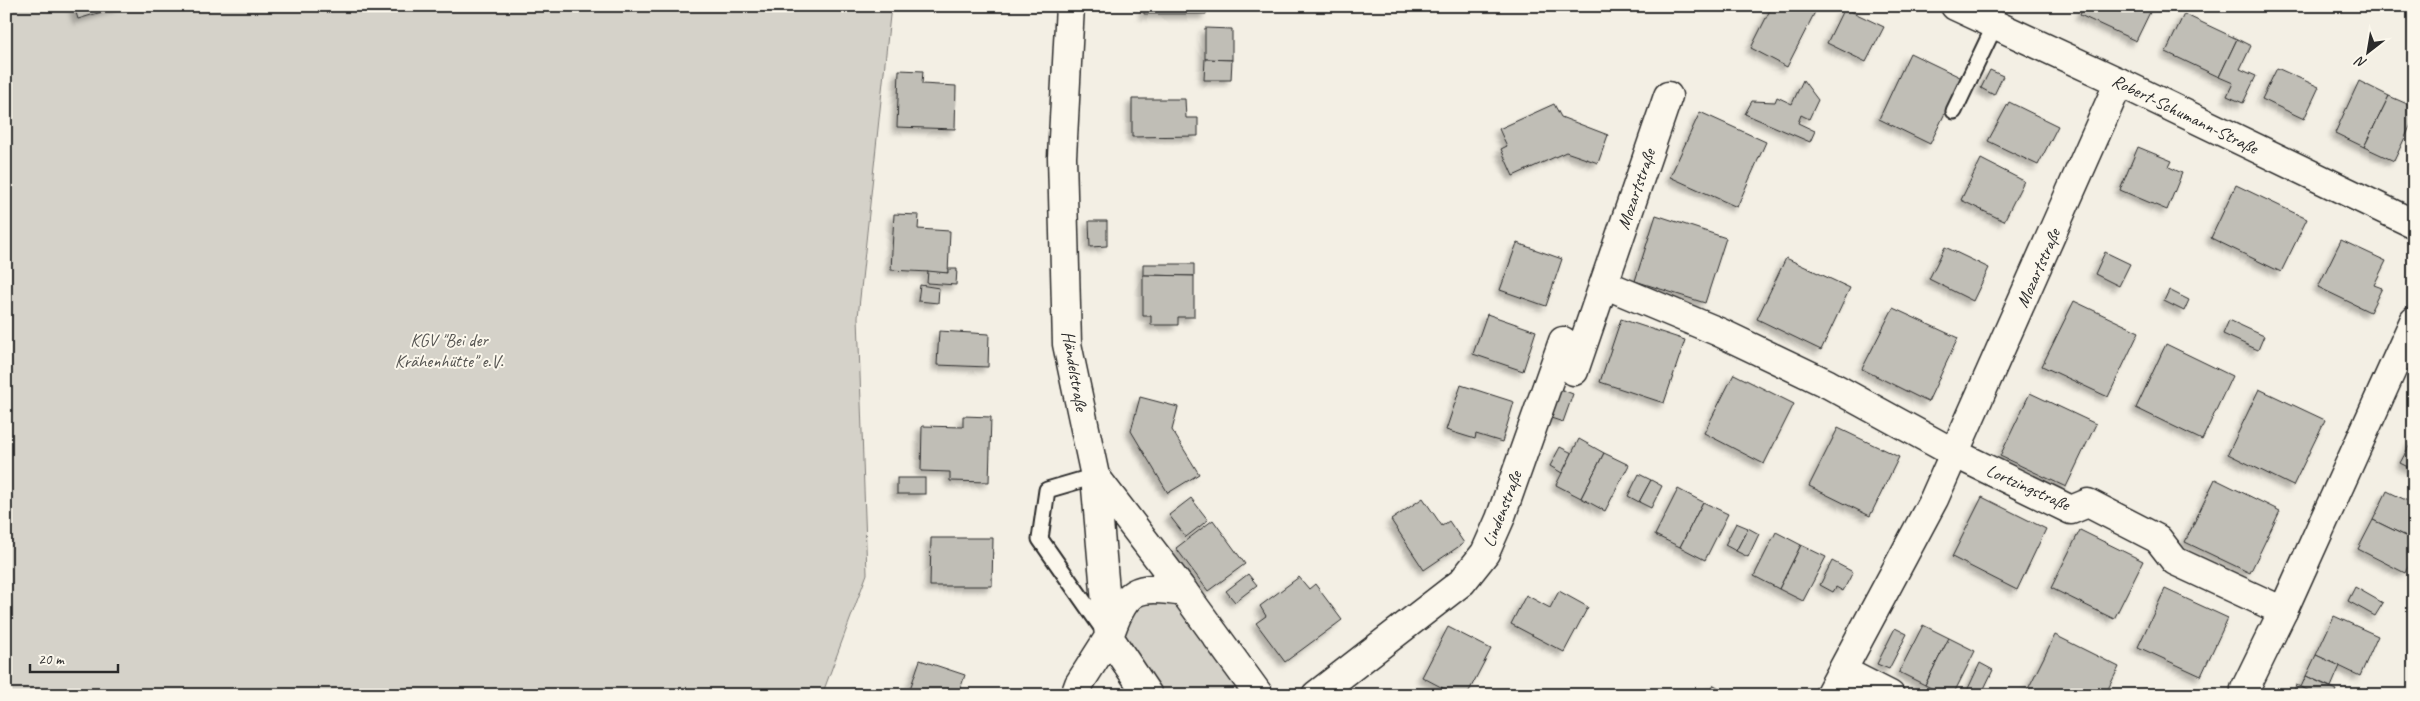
<svg xmlns="http://www.w3.org/2000/svg" width="2420" height="701" font-family="Caveat,sans-serif">
	<defs>
		<filter id="shadow"><feDropShadow dx="-4.5" dy="4.5" stdDeviation="2.5" flood-color="#0004"/></filter>
	</defs>
	<rect width="100%" height="100%" fill="#f3efe4"/>
	<filter id="ink" filterUnits="userSpaceOnUse"><feTurbulence type="fractalNoise" baseFrequency=".02" numOctaves="2"/><feDisplacementMap in="SourceGraphic" scale="10" xChannelSelector="R" yChannelSelector="G"/><feConvolveMatrix kernelMatrix="1 2 1 2 8 2 1 2 1" color-interpolation-filters="sRGB"/></filter>
	<g filter="url(#ink)">
		<!-- green -->
		<g fill="#d5d2c9" stroke="#807e7a">
			<polygon points="6,6 891,6 858,317 867,574 822,695 6,695"/>
			<polygon points="1184,592 1259,695 1148,695 1109,637 1117,611"/>
		</g>
		<!-- building -->
		<g fill="#c0beb6" stroke="#2b2b2b" filter="url(#shadow)">
			<polygon points="74,6 118,6 118,7 78,19"/>
			<polygon points="1144,6 1207,6 1206,14 1144,14"/>
			<polygon points="1772,6 1809,6 1816,10 1787,67 1751,48"/>
			<polygon points="2084,6 2153,6 2136,41 2080,15"/>
			<polygon points="1844,8 1884,27 1866,62 1827,43"/>
			<polygon points="2184,14 2237,39 2219,77 2166,52"/>
			<polygon points="1205,28 1232,29 1232,60 1205,59"/>
			<polygon points="2237,39 2251,46 2240,69 2256,76 2243,103 2227,96 2233,83 2219,77"/>
			<polygon points="1910,53 1962,78 1930,144 1879,119"/>
			<polygon points="1205,59 1232,60 1231,80 1204,80"/>
			<polygon points="2277,68 2319,87 2304,119 2262,99"/>
			<polygon points="899,70 923,71 922,84 956,86 955,129 897,127"/>
			<polygon points="1990,70 2003,76 1994,95 1981,88"/>
			<polygon points="1803,80 1818,100 1809,119 1801,115 1798,123 1815,131 1810,142 1745,114 1752,101 1775,102 1777,97 1792,104"/>
			<polygon points="2359,81 2389,96 2364,147 2335,133"/>
			<polygon points="2389,96 2414,107 2414,118 2394,161 2364,147"/>
			<polygon points="1132,99 1185,99 1186,118 1198,118 1198,136 1132,137"/>
			<polygon points="2009,102 2058,126 2038,165 1988,141"/>
			<polygon points="1554,104 1561,117 1608,135 1598,163 1566,152 1513,176 1501,149 1507,146 1499,129"/>
			<polygon points="1700,112 1766,142 1737,207 1670,177"/>
			<polygon points="2138,147 2172,161 2169,167 2182,173 2167,210 2120,190"/>
			<polygon points="1981,159 2024,181 2004,221 1961,200"/>
			<polygon points="2236,185 2307,219 2281,272 2211,238"/>
			<polygon points="894,214 919,215 918,229 950,231 948,273 891,270"/>
			<polygon points="1656,215 1726,238 1705,303 1635,281"/>
			<polygon points="1089,221 1107,221 1107,246 1090,247"/>
			<polygon points="2341,240 2386,261 2374,285 2382,288 2370,312 2318,287"/>
			<polygon points="1517,243 1562,259 1546,306 1500,290"/>
			<polygon points="1945,247 1989,268 1973,301 1929,279"/>
			<polygon points="2105,252 2130,264 2119,286 2095,274"/>
			<polygon points="1786,258 1850,288 1821,350 1757,319"/>
			<polygon points="1143,264 1194,264 1194,276 1143,275"/>
			<polygon points="948,269 957,269 956,285 927,283 928,271 948,273"/>
			<polygon points="1143,275 1194,276 1194,317 1178,317 1178,325 1151,325 1151,316 1143,316"/>
			<polygon points="920,285 939,288 938,303 918,301"/>
			<polygon points="2169,290 2189,300 2184,311 2164,301"/>
			<polygon points="2074,301 2139,332 2108,397 2042,366"/>
			<polygon points="1893,308 1958,338 1928,402 1862,369"/>
			<polygon points="1487,314 1536,331 1523,371 1473,354"/>
			<polygon points="1621,319 1685,340 1664,403 1600,382"/>
			<polygon points="2229,320 2264,336 2258,350 2223,334"/>
			<polygon points="939,331 989,334 988,367 937,365"/>
			<polygon points="2166,344 2232,376 2202,440 2136,408"/>
			<polygon points="1734,374 1794,404 1764,464 1704,433"/>
			<polygon points="1461,385 1514,402 1502,442 1476,434 1475,439 1446,430"/>
			<polygon points="1560,389 1573,394 1563,422 1551,418"/>
			<polygon points="2259,389 2325,420 2293,486 2228,454"/>
			<polygon points="2030,393 2096,424 2066,487 2000,456"/>
			<polygon points="1140,397 1178,407 1172,430 1199,474 1168,493 1131,431"/>
			<polygon points="963,416 991,417 989,482 950,481 950,472 921,471 922,426 963,427"/>
			<polygon points="1838,428 1899,457 1870,516 1809,486"/>
			<polygon points="1579,439 1604,453 1581,498 1556,485"/>
			<polygon points="2413,439 2414,440 2414,470 2400,463"/>
			<polygon points="1560,447 1572,453 1562,473 1550,466"/>
			<polygon points="1604,453 1629,465 1605,511 1581,498"/>
			<polygon points="1639,474 1651,480 1639,502 1628,496"/>
			<rect x="897" y="478" width="28" height="16"/>
			<polygon points="2215,479 2280,511 2250,573 2185,542"/>
			<polygon points="1651,480 1662,486 1651,508 1639,502"/>
			<polygon points="1678,489 1703,502 1680,547 1655,535"/>
			<polygon points="2387,491 2414,504 2414,540 2373,520"/>
			<polygon points="1982,497 2046,529 2017,590 1952,557"/>
			<polygon points="1191,498 1208,520 1186,537 1169,515"/>
			<polygon points="1423,498 1442,526 1449,521 1464,543 1424,570 1391,520"/>
			<polygon points="1703,502 1728,514 1705,560 1680,547"/>
			<polygon points="1213,520 1245,564 1208,591 1176,548"/>
			<polygon points="2373,520 2414,540 2414,555 2405,573 2358,549"/>
			<polygon points="1736,523 1748,528 1736,551 1725,545"/>
			<polygon points="1748,528 1759,534 1748,557 1736,551"/>
			<polygon points="2080,530 2143,561 2114,619 2051,588"/>
			<polygon points="1776,532 1801,545 1779,589 1754,576"/>
			<polygon points="931,538 993,538 992,586 930,586"/>
			<polygon points="1801,545 1826,557 1803,601 1779,589"/>
			<polygon points="1832,561 1853,572 1843,591 1836,587 1833,592 1820,585"/>
			<polygon points="1248,574 1257,585 1235,602 1226,591"/>
			<polygon points="1299,577 1309,589 1315,584 1342,620 1285,662 1256,623 1266,616 1260,606"/>
			<polygon points="2355,587 2383,603 2375,616 2348,601"/>
			<polygon points="2165,589 2228,618 2201,676 2138,647"/>
			<polygon points="1559,591 1588,607 1564,652 1511,624 1526,595 1550,608"/>
			<polygon points="2334,616 2378,636 2360,676 2316,655"/>
			<polygon points="1923,625 1949,638 1925,685 1899,672"/>
			<polygon points="1448,627 1491,649 1467,695 1456,695 1422,677"/>
			<polygon points="1895,628 1907,634 1889,669 1877,664"/>
			<polygon points="2055,635 2119,667 2105,695 2025,695"/>
			<polygon points="1949,638 1975,651 1953,695 1945,695 1925,685"/>
			<polygon points="2316,655 2340,666 2331,687 2306,676"/>
			<polygon points="920,660 965,675 958,695 908,695"/>
			<polygon points="1980,663 1993,670 1981,695 1965,695"/>
			<polygon points="2306,676 2336,690 2334,695 2317,695 2301,687"/>
			<polygon points="1714,685 1732,695 1709,695"/>
			<polygon points="2296,685 2301,687 2317,695 2292,695"/>
		</g>
		<g fill="none" stroke-linecap="round" stroke-linejoin="round">
			<!-- lane casing -->
			<g stroke="#2b2b2b" stroke-width="19">
				<g id="lane">
					<polyline points="1954,111 1995,25"/>
					<polyline points="1095,476 1047,490 1040,539 1105,632"/>
				</g>
			</g>
			<!-- street casing -->
			<g stroke="#2b2b2b" stroke-width="31">
				<g id="street">
					<polyline points="1070,6 1062,157 1067,344 1095,476 1109,637 1079,684 1075,695"/>
					<polyline points="1955,6 2119,82 2414,224"/>
					<polyline points="1604,284 1719,332 1828,384 1954,453 2071,510 2088,503 2158,539 2175,561 2283,611 2414,321"/>
					<polyline points="1574,371 1668,96"/>
					<polyline points="1095,476 1184,592 1259,695"/>
					<polyline points="1843,671 1890,695"/>
					<polyline points="2245,689 2283,611"/>
					<path d="M1148,695l-39,-58c16,-48 26,-53 75,-45"/>
					<polyline points="1316,695 1462,582 1485,553 1500,519 1563,341"/>
					<polyline points="1829,695 1934,499 2119,82"/>
				</g>
			</g>
			<!-- lane -->
			<use href="#lane" stroke="#fbf7ec" stroke-width="15"/>
			<!-- street -->
			<use href="#street" stroke="#fbf7ec" stroke-width="28"/>
		</g>
	</g>
	<g text-anchor="middle" stroke-width="4" stroke-linejoin="round" paint-order="stroke">
		<!-- street labels -->
		<g font-size="18" fill="#2b2b2b" stroke="#fbf7ec">
			<text transform="translate(2185 114) rotate(26)" y="6">Robert-Schumann-Straße</text>
			<text transform="translate(1636 189) rotate(-71)" y="6">Mozartstraße</text>
			<text transform="translate(2038 268) rotate(-66)" y="6">Mozartstraße</text>
			<text transform="translate(1075 371) rotate(80)" y="6">Händelstraße</text>
			<text transform="translate(2028 487) rotate(24)" y="6">Lortzingstraße</text>
			<text transform="translate(1502 509) rotate(-69)" y="6">Lindenstraße</text>
		</g>
		<!-- park labels -->
		<g font-size="18" fill="#565552" stroke="#fbf7ec">
			<text x="449" y="346">KGV "Bei der<tspan x="449" dy="21">Krähenhütte" e.V.</tspan></text>
		</g>
	</g>
	<!-- margin -->
	<rect width="2420" height="701" fill="none" stroke="#fbf7ec" stroke-width="25"/>
	<rect x="12" y="12" width="2395" height="676" fill="none" stroke="#2b2b2b" stroke-width="2" filter="url(#ink)"/>
	<!-- north arrow -->
	<g transform="translate(2368 52) rotate(211)" stroke="#fbf7ec" stroke-width="4" paint-order="stroke">
	<path d="M0-4L9 19L0 12L-9 19Z" fill="#2b2b2b"/>
	<text y="-8" font-size="14" font-weight="bold" text-anchor="middle" fill="#2b2b2b">N</text>
	</g>
	<!-- scale -->
	<path d="M30 664v8h88v-8" fill="none" stroke="#2b2b2b" stroke-width="2.5"/>
	<text x="38" y="664" font-size="15" fill="#2b2b2b" stroke="#fbf7ec" stroke-width="4" paint-order="stroke">20 m</text>
</svg>
